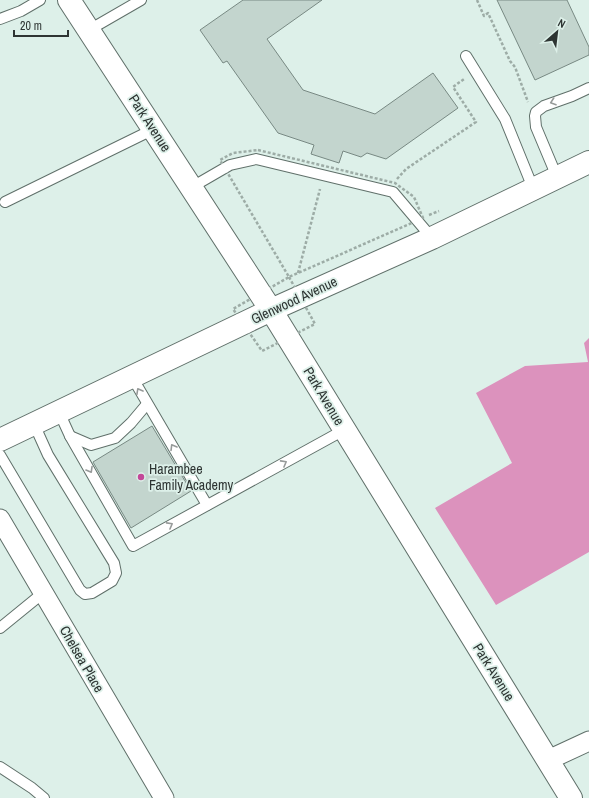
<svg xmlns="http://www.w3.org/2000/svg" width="589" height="798" font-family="'Archivo Narrow',sans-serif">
	<rect width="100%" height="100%" fill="#ddf0e9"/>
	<!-- forest -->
	<polygon fill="#dc92bd" points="589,338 589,552 496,605 435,508 512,463 476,393 525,366 588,362 584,343"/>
	<!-- building -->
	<g fill="#c3d5ce" stroke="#788983">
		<polygon points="243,0 322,0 267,39 303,90 375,114 433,73 458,108 386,159 367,153 361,157 343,151 339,163 311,154 314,145 278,133 227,61 223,63 200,30"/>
		<polygon points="497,0 567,0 589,47 589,55 535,80"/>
		<polygon points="152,426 191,491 131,528 93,462"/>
	</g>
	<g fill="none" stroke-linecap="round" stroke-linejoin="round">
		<!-- lane casing -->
		<g stroke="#60706a" stroke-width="12">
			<g id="lane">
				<polyline points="0,19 21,11 40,0"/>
				<polyline points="89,30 141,0"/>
				<polyline points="466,56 505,119 533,188"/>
				<polyline points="557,177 536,127 535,116 536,112 544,106 572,96 589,88"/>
				<polyline points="192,187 230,165 256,159 393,192 432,238"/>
				<polyline points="5,202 154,129"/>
				<polyline points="132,377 207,505"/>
				<polyline points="59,412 70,436 133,546 344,430"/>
				<polyline points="70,436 91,445 115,438 131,423 147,404"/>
				<polyline points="0,455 80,590 85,594 92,593 112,581 116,573 114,563 48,455 34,424"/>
				<polyline points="0,628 43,593"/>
				<polyline points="0,767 32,788 44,798"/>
			</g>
		</g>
		<!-- street casing -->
		<g stroke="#60706a" stroke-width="21">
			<g id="street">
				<polyline points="0,519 164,798"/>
				<polyline points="548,760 589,741"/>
			</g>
		</g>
		<!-- secondary casing -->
		<g stroke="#60706a" stroke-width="24">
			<polyline id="secondary" points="0,440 271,310 432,238 589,162"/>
		</g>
		<!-- primary casing -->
		<g stroke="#60706a" stroke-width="24">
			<polyline id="primary" points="69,0 271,310 571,798"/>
		</g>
		<!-- path -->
		<g stroke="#9daca6" stroke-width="2.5" stroke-dasharray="3 2" stroke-linecap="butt">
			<polyline points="477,0 484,16 488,13 510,61 515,67 528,102"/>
			<polygon points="258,150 395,183 414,197 423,218 289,277 220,160 233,153"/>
			<polyline points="397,179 406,169 476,122 453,87 464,79"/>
			<polyline points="429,215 439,211"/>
			<polyline points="298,273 320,189"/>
			<polygon points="289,277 315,324 262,351 233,309"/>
		</g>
		<!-- lane -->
		<use href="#lane" stroke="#fff" stroke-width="10"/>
		<!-- street -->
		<use href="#street" stroke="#fff" stroke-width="19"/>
		<!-- secondary -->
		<use href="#secondary" stroke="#fff" stroke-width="22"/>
		<!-- primary -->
		<use href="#primary" stroke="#fff" stroke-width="22"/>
	</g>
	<!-- one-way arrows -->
	<defs><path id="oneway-chevron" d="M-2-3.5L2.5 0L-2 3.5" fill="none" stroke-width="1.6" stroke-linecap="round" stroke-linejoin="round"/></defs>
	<g stroke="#969a99">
		<use href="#oneway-chevron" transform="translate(553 102) rotate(161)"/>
		<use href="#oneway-chevron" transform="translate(139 391) rotate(-119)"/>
		<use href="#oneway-chevron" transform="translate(173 447) rotate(-121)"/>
		<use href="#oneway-chevron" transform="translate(284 463) rotate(-29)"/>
		<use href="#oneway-chevron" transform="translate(90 470) rotate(60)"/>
		<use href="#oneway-chevron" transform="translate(170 525) rotate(-29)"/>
	</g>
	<!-- markers -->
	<circle fill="#c34798" stroke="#ddf0e9" stroke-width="1.5" cx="141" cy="477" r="4"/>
	<g text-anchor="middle" stroke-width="3.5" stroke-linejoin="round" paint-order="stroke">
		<!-- street labels -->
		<g font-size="14" fill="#2e3533" stroke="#ddf0e9">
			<text transform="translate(150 123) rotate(57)" y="5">Park Avenue</text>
			<text transform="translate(294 300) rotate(-25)" y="5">Glenwood Avenue</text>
			<text transform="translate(324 396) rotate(59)" y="5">Park Avenue</text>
			<text transform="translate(82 659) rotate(60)" y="5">Chelsea Place</text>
			<text transform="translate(494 672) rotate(58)" y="5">Park Avenue</text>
		</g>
		<!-- poi labels -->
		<g font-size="14" fill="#2e3533" stroke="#ddf0e9" text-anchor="start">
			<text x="149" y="474">Harambee<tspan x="149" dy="16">Family Academy</tspan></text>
		</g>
	</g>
	<!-- north arrow -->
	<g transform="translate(557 32) rotate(28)" stroke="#ddf0e9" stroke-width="3" paint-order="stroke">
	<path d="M0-3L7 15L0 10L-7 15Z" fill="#2e3533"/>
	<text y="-6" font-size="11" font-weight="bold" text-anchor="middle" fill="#2e3533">N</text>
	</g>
	<!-- scale -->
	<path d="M14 30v6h54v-6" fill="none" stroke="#2e3533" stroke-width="2"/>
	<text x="20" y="30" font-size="12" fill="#2e3533" stroke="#ddf0e9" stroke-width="3" paint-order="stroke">20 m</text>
</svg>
